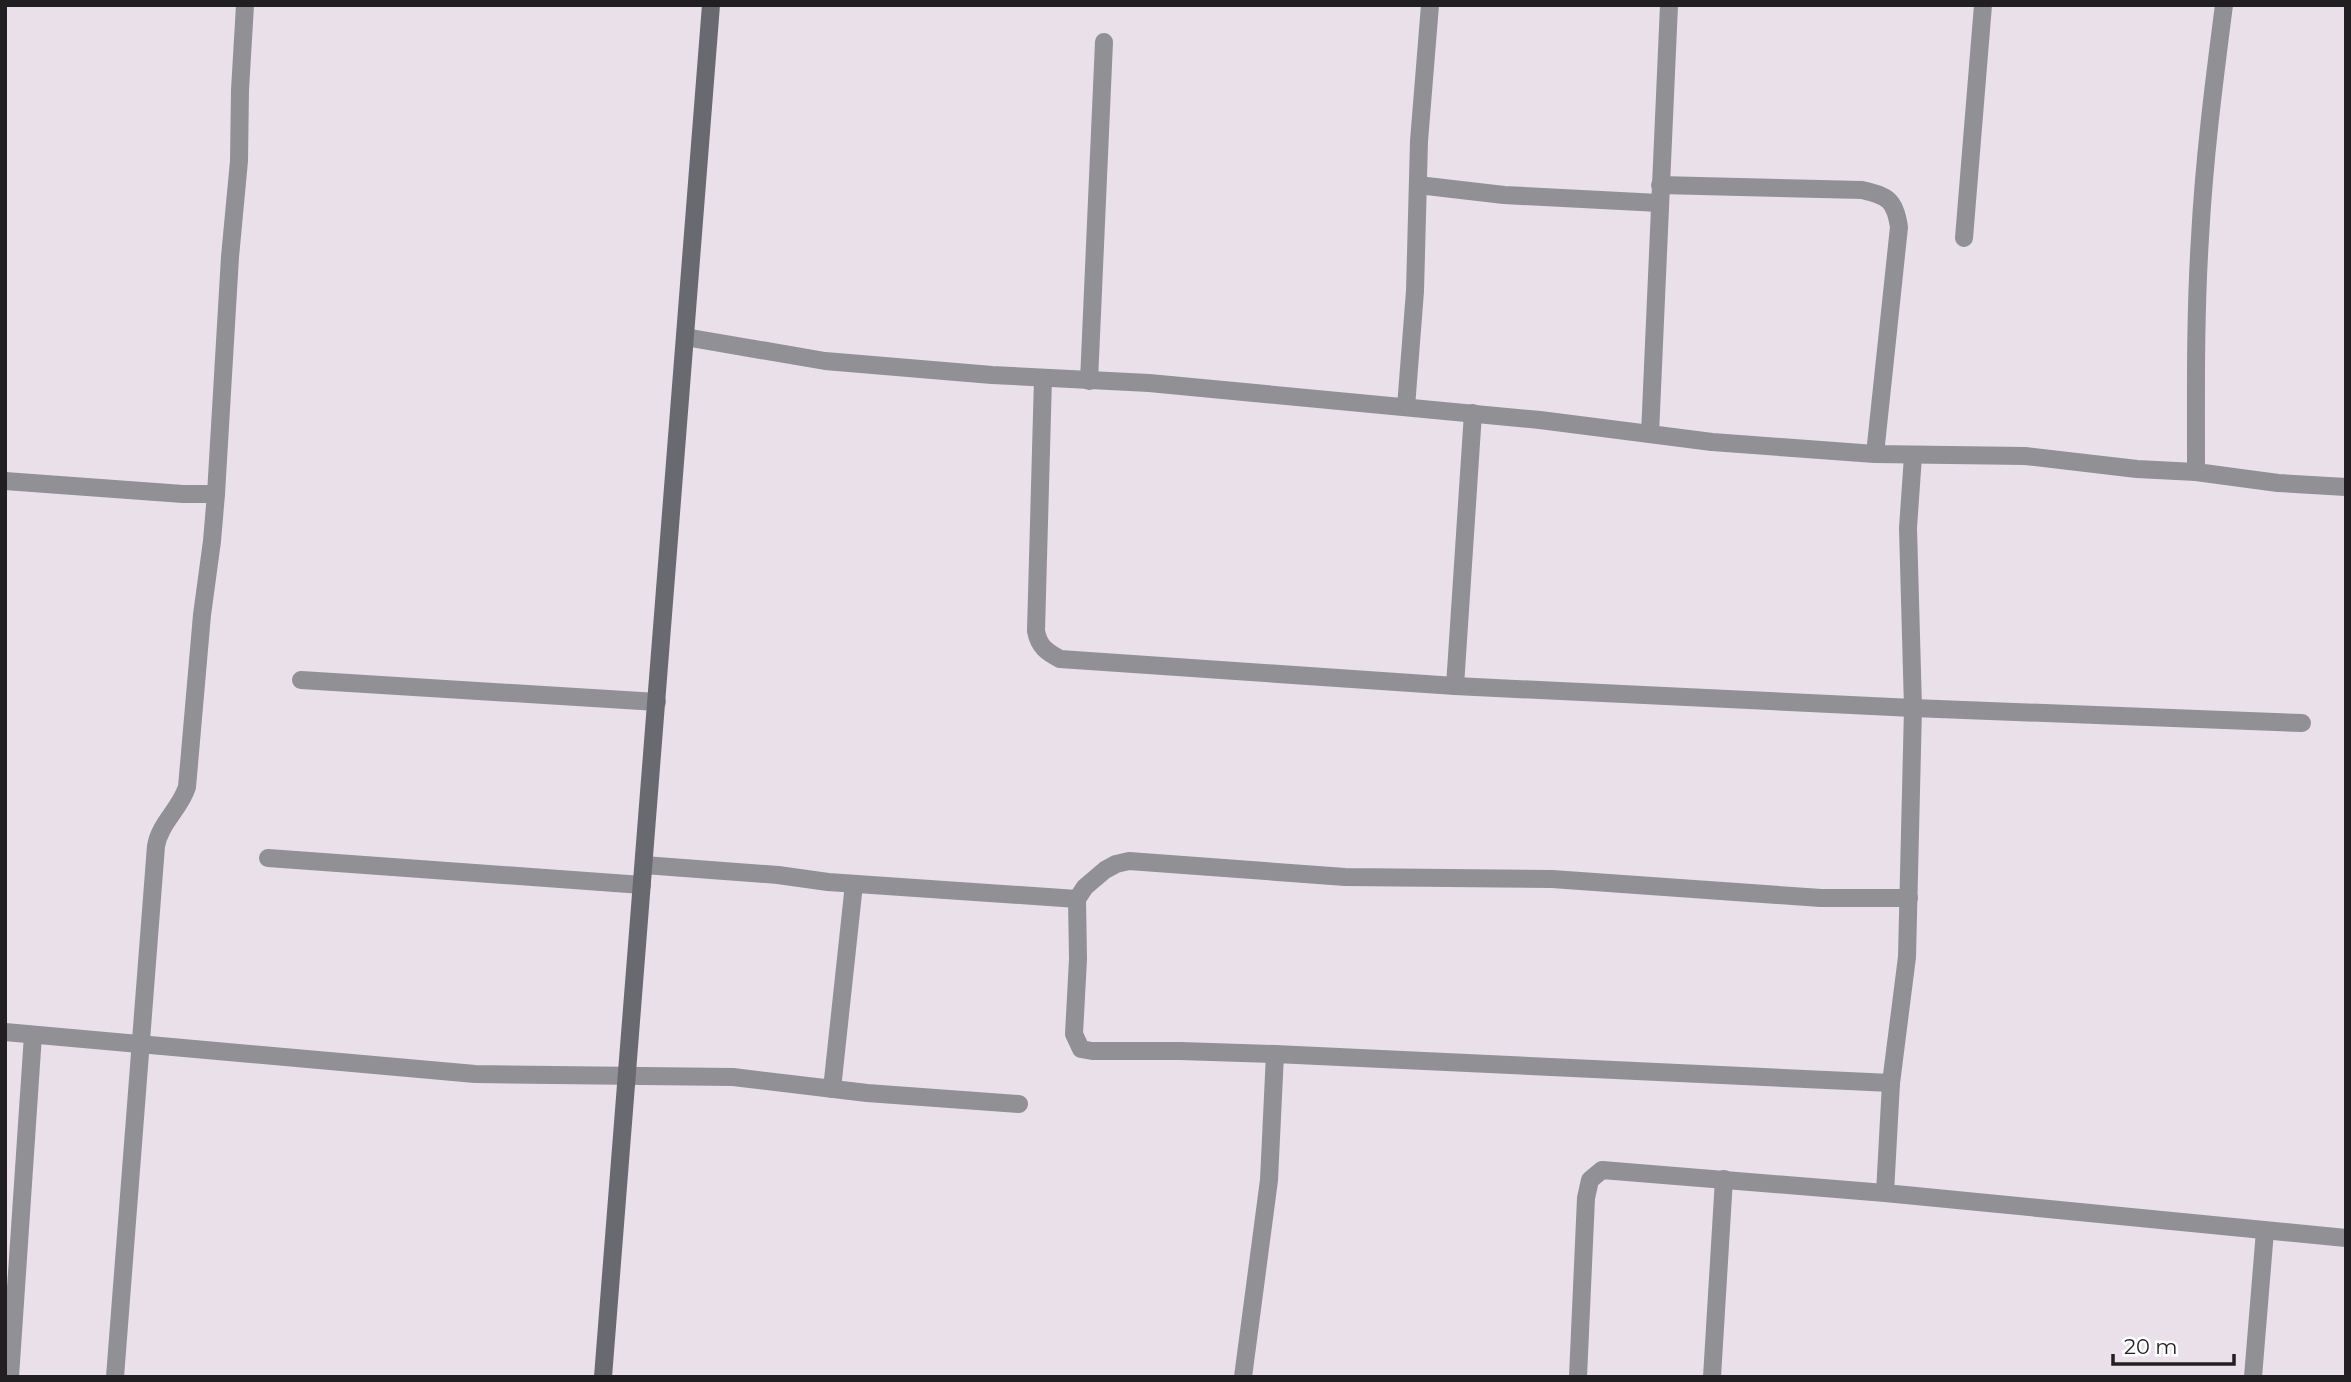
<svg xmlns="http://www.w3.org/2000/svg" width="2351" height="1382" font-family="Montserrat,sans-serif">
	<rect width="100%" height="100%" fill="#e9e0ea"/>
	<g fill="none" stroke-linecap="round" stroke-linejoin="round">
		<!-- street -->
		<g stroke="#919095" stroke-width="18">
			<polyline points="1418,185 1504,195 1659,203"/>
			<path d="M1660,185l202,5c26,6 33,10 37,37l-24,227"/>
			<polyline points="1964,238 1983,5"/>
			<polyline points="685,337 825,361 992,375 1149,383 1540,420 1712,442 1875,454 2025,456 2137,469 2196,472 2278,483 2346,487"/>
			<path d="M1043,378l-7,253c3,16 11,21 24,28l395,27 458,22 389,15"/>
			<polyline points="1089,381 1104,42"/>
			<polyline points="1406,407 1415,291 1419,141 1430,5"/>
			<polyline points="1650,434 1669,5"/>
			<polyline points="1913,456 1908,528 1913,708 1907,957 1891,1083 1885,1193 2346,1238"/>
			<path d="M2196,472c0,-78 -1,-156 4,-234 4,-78 14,-156 24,-233"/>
			<polyline points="5,481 183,494 216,494"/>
			<polyline points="301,680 657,702"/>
			<polyline points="1455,686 1473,413"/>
			<polyline points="268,858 642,885"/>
			<polyline points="644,865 778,875 828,882 1077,899"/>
			<polyline points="5,1032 475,1074 733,1077 867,1093 1019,1104"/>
			<polyline points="1891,1083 1275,1054 1180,1051 1092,1051 1081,1049 1074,1034 1078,959 1077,899 1085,887 1105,870 1116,864 1129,861 1345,877 1552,879 1821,898 1909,898"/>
			<polyline points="832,1089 854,884"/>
			<polyline points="10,1377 33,1035"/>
			<path d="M115,1377l41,-531c4,-23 24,-37 31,-59l15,-172 10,-74 4,-47 14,-237 9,-96 1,-71 5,-85"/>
			<polyline points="1243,1377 1269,1180 1275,1054"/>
			<polyline points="1578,1377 1586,1198 1590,1180 1602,1170 1885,1193"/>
			<polyline points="1712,1377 1724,1179"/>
			<polyline points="2253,1377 2265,1231"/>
		</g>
		<!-- secondary -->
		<polyline stroke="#696970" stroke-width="18" points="603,1377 711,5"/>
	</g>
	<!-- border -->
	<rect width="2351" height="1382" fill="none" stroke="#221f22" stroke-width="14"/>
	<!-- scale -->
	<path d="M2113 1354v10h121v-10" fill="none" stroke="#221f22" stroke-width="3.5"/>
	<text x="2124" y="1354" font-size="21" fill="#221f22" stroke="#ffffff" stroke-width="5" paint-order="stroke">20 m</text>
</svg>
